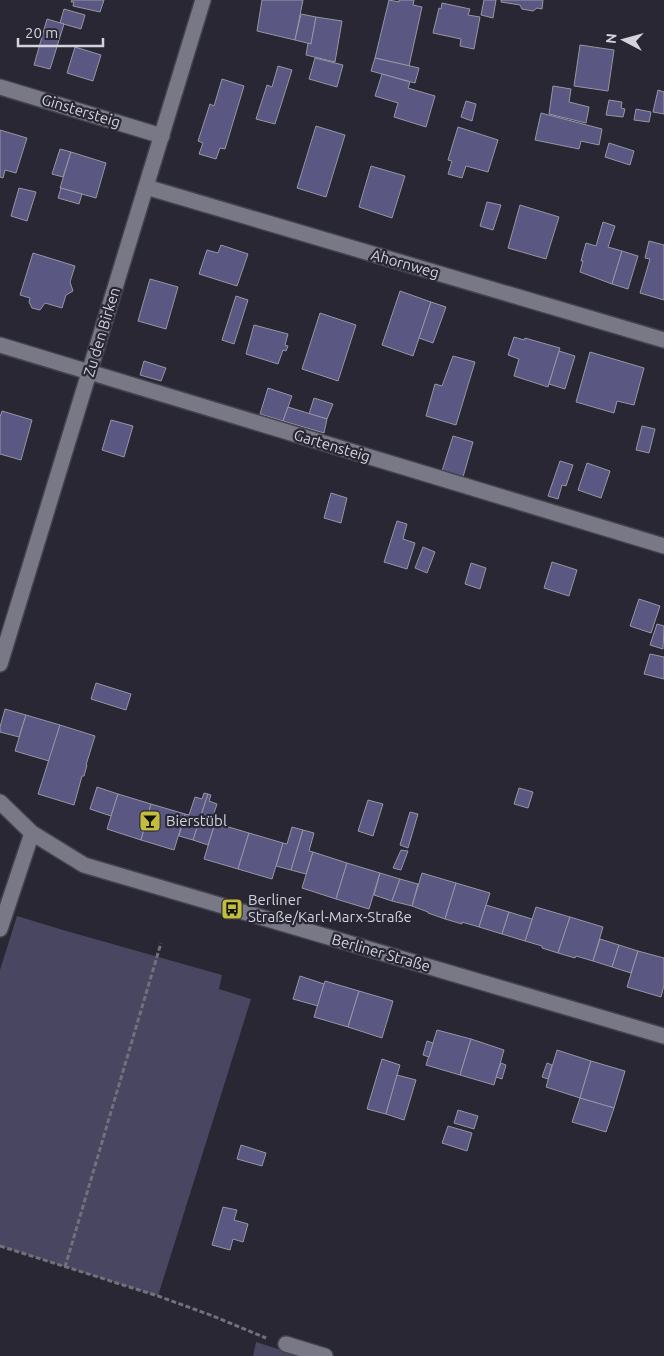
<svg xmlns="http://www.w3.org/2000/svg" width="664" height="1356" font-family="Ubuntu,sans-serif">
	<rect width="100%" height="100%" fill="#282733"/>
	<!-- green -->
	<g fill="#484661">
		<polygon points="17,916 63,930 222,975 219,989 251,999 158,1296 0,1246 0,970"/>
		<polygon points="256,1342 300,1356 253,1356"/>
	</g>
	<!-- building -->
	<g fill="#5a5782" stroke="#9696a4">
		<polygon points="72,0 104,0 100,12 73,6 74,2 71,2"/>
		<polygon points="262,0 303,0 295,40 257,31"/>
		<polygon points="389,0 399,2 399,0 414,0 413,5 422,7 409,66 375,58"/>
		<polygon points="484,0 496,0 493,18 481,15"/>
		<polygon points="501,0 543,0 542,9 537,8 533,11 522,9 520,5 501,2"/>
		<polygon points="442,3 470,9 468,15 480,17 474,49 460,46 461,39 433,33 439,8 441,9"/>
		<polygon points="64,9 85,15 81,29 60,23"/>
		<polygon points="301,14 316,17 311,44 295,40"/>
		<polygon points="316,17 342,21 335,62 306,55 308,43 311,44"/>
		<polygon points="47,19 64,24 50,69 34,65"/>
		<polygon points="580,45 614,50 608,91 574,86"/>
		<polygon points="75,47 101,55 93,81 67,73"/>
		<polygon points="315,58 343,65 337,87 309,79"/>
		<polygon points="375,58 419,68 415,83 371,71"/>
		<polygon points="278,66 292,70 275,124 256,119 267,85 272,87"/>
		<polygon points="382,74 410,82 408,88 435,96 426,127 394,117 398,103 375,96"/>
		<polygon points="222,79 244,86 225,149 220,148 216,159 199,154 203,143 198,141 210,104 214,106"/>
		<polygon points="553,86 571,89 569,102 589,107 586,123 549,114"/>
		<polygon points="658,90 664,92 664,114 653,112"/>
		<polygon points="609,100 622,102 621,108 625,109 623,117 606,115"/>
		<polygon points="466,101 476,104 472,121 461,117"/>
		<polygon points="636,109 651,112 649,122 634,120"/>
		<polygon points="541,113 602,129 599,145 581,141 579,149 535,140"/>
		<polygon points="316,126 345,135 326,197 297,188"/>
		<polygon points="458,127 498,140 488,172 466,166 462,178 448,174 452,161 448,160"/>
		<polygon points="0,130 27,138 16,173 5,170 3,178 0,177"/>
		<polygon points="609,143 634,151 630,165 605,157"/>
		<polygon points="60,149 71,152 63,177 52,174"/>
		<polygon points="71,152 106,163 96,198 60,188"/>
		<polygon points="371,166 405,176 392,218 359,207"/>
		<polygon points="19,188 36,192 27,221 11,216"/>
		<polygon points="61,188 82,194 79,204 58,198"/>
		<polygon points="487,202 501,205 493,230 480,226"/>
		<polygon points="520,205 559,217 546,259 508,248"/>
		<polygon points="603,222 615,226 608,247 622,251 612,284 580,272 583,261 581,261 586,243 596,246"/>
		<polygon points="649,241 664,245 664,300 640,293 650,259 645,258"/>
		<polygon points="221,245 248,254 237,286 199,274 207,250 218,253"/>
		<polygon points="622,251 638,256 628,289 612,284"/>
		<polygon points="33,253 75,266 70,282 73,291 66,295 62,308 45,303 40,310 32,308 29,302 30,298 20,295"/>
		<polygon points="150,279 178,287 166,329 138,321"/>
		<polygon points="400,291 431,302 413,356 382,345"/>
		<polygon points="236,296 248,300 234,344 222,340"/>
		<polygon points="431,302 446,307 433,343 419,338"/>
		<polygon points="320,313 356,325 338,381 302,369"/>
		<polygon points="254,325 288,334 285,345 288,346 286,351 283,350 278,364 246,354"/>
		<polygon points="514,337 524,340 525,338 560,348 548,387 514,376 519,359 508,355"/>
		<polygon points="559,351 575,356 565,389 549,384"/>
		<polygon points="590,352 644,368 634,405 617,401 614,413 576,402"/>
		<polygon points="453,356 475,362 456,425 426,416 435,384 442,386"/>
		<polygon points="144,361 166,368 161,381 140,375"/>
		<polygon points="268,388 292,396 283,421 260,414"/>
		<polygon points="314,398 333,404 327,419 309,414"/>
		<polygon points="288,407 327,419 324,433 283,421"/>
		<polygon points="2,411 32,420 21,460 0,454 0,417"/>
		<polygon points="111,420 133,426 124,457 102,450"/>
		<polygon points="642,426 655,429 649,453 636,450"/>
		<polygon points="453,436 473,442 463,477 442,471"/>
		<polygon points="560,461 573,465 566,486 562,485 558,499 548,496"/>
		<polygon points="587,463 610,471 601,498 578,490"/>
		<polygon points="331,493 347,498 341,523 324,518"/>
		<polygon points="397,521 407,524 403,539 415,543 407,569 384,562"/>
		<polygon points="423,547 435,552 427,573 415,568"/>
		<polygon points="552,562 577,570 569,596 544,588"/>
		<polygon points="471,563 486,568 480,589 465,584"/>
		<polygon points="639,599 660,606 651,633 630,626"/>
		<polygon points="657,624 664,626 663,649 650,645"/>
		<polygon points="650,654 664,657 664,679 644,674"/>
		<polygon points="96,683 131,694 126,710 91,699"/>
		<polygon points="5,709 26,715 19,737 0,732 0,727"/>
		<polygon points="26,715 60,725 49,761 15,751"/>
		<polygon points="60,725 95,736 86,765 87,765 84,776 82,776 74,805 38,794"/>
		<polygon points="97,787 118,794 111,816 90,809"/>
		<polygon points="519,788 533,792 528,808 514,804"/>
		<polygon points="204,793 208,794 193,840 179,836 185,814 189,815 195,797 202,799"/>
		<polygon points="118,794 151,804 141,840 107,829"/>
		<polygon points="208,794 211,795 209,801 217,804 211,822 215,823 208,845 193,840"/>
		<polygon points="368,800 383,804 373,836 358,831"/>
		<polygon points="151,804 185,814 174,850 141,840"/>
		<polygon points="410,812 418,814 408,848 400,845"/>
		<polygon points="215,823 249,833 238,869 204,859"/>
		<polygon points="292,827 303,830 291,870 276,866 283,843 287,844"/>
		<polygon points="303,830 314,833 309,851 313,852 306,874 291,870"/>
		<polygon points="249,833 283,843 272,879 238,869"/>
		<polygon points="401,850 408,851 401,870 393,868"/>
		<polygon points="313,852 347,863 336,899 302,888"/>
		<polygon points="347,863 380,873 369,909 336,899"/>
		<polygon points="380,873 400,879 392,901 374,895"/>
		<polygon points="422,873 456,883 445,919 428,913 428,912 412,906"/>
		<polygon points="400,879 418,884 412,906 392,901"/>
		<polygon points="456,883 490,893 479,927 462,922 462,924 445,919"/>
		<polygon points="486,905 509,912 502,934 479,927"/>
		<polygon points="536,907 570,917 558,953 542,948 542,946 525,941"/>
		<polygon points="509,912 532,919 525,941 502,934"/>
		<polygon points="570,917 603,927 593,961 576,956 575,958 558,953"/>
		<polygon points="600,939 619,945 612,967 593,961"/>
		<polygon points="619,945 638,951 631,973 612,967"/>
		<polygon points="638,951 664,958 664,985 661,997 627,987"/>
		<polygon points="300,976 324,984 318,1006 293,999"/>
		<polygon points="325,981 359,991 348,1027 314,1017"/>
		<polygon points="359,991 393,1001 382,1038 348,1027"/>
		<polygon points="437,1030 471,1039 460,1075 426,1065"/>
		<polygon points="471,1039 504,1050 494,1085 460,1075"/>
		<polygon points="427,1041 433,1043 429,1057 423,1055"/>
		<polygon points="557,1050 591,1061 580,1098 546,1087"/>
		<polygon points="382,1059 400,1065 386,1114 367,1109"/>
		<polygon points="591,1061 625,1071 614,1108 580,1098"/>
		<polygon points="501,1063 506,1065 502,1079 496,1077"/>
		<polygon points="547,1063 552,1065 548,1079 542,1077"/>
		<polygon points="397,1075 416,1080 404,1120 386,1114"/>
		<polygon points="580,1098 614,1108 606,1132 572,1122"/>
		<polygon points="458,1110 478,1116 474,1129 454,1123"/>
		<polygon points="448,1126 472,1133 467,1151 442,1143"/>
		<polygon points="241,1145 266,1153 262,1166 237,1159"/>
		<polygon points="223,1207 237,1210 234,1220 248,1224 243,1242 233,1239 230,1250 212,1245"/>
	</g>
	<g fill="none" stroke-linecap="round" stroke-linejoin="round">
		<!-- street casing -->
		<g stroke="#43434d" stroke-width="18">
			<g id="street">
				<polyline points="0,87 162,136"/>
				<polyline points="146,187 664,340"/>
				<polyline points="0,345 664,546"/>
				<polyline points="0,664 203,0"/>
				<polyline points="0,802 32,833 84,865 664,1036"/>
				<polyline points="0,929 32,833"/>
				<polyline points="286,1344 325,1356"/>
			</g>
		</g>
		<!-- path -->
		<g stroke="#71707b" stroke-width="3" stroke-dasharray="5 2.5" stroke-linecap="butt">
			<polyline points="0,1246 158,1296 213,1316 266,1338"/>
			<polyline points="65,1267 161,943"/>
		</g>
		<!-- street -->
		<use href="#street" stroke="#787886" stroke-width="15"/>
	</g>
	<!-- icons -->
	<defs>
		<g id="bar-square" transform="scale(1.125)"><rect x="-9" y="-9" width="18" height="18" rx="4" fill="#c3bd3e" stroke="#282733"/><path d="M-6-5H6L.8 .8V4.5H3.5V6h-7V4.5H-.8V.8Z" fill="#111"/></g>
		<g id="bus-square" transform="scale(1.125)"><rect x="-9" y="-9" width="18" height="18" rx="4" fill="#c3bd3e" stroke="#282733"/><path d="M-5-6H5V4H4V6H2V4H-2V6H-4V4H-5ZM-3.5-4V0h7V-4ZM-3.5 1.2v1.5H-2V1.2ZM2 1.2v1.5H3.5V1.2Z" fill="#111"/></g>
	</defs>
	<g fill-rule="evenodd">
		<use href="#bar-square" x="150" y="821"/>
		<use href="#bus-square" x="232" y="909"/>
	</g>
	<g text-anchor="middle" stroke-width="4.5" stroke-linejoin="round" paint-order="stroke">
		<!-- street labels -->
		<g font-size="15" fill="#d3d3db" stroke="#282733">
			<text transform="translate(81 111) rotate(17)" y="5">Ginstersteig</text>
			<text transform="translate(405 264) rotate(16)" y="5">Ahornweg</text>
			<text transform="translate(102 332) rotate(-73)" y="5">Zu den Birken</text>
			<text transform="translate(332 446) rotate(17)" y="5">Gartensteig</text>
			<text transform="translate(381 953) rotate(16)" y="5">Berliner Straße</text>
		</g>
		<!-- poi labels -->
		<g font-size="15" fill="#d3d3db" stroke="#282733" text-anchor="start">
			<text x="166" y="826">Bierstübl</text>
			<text x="248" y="905">Berliner<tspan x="248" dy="17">Straße/Karl-Marx-Straße</tspan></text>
		</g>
	</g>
	<!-- north arrow -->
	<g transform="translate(624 40) rotate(276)" stroke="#282733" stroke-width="4" paint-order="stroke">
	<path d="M0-4L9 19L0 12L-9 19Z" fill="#d3d3db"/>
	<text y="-8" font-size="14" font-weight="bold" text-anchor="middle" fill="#d3d3db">N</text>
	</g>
	<!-- scale -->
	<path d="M18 38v8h85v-8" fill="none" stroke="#d3d3db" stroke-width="2.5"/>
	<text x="25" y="38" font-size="15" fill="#d3d3db" stroke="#282733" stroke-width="4" paint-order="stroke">20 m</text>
</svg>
